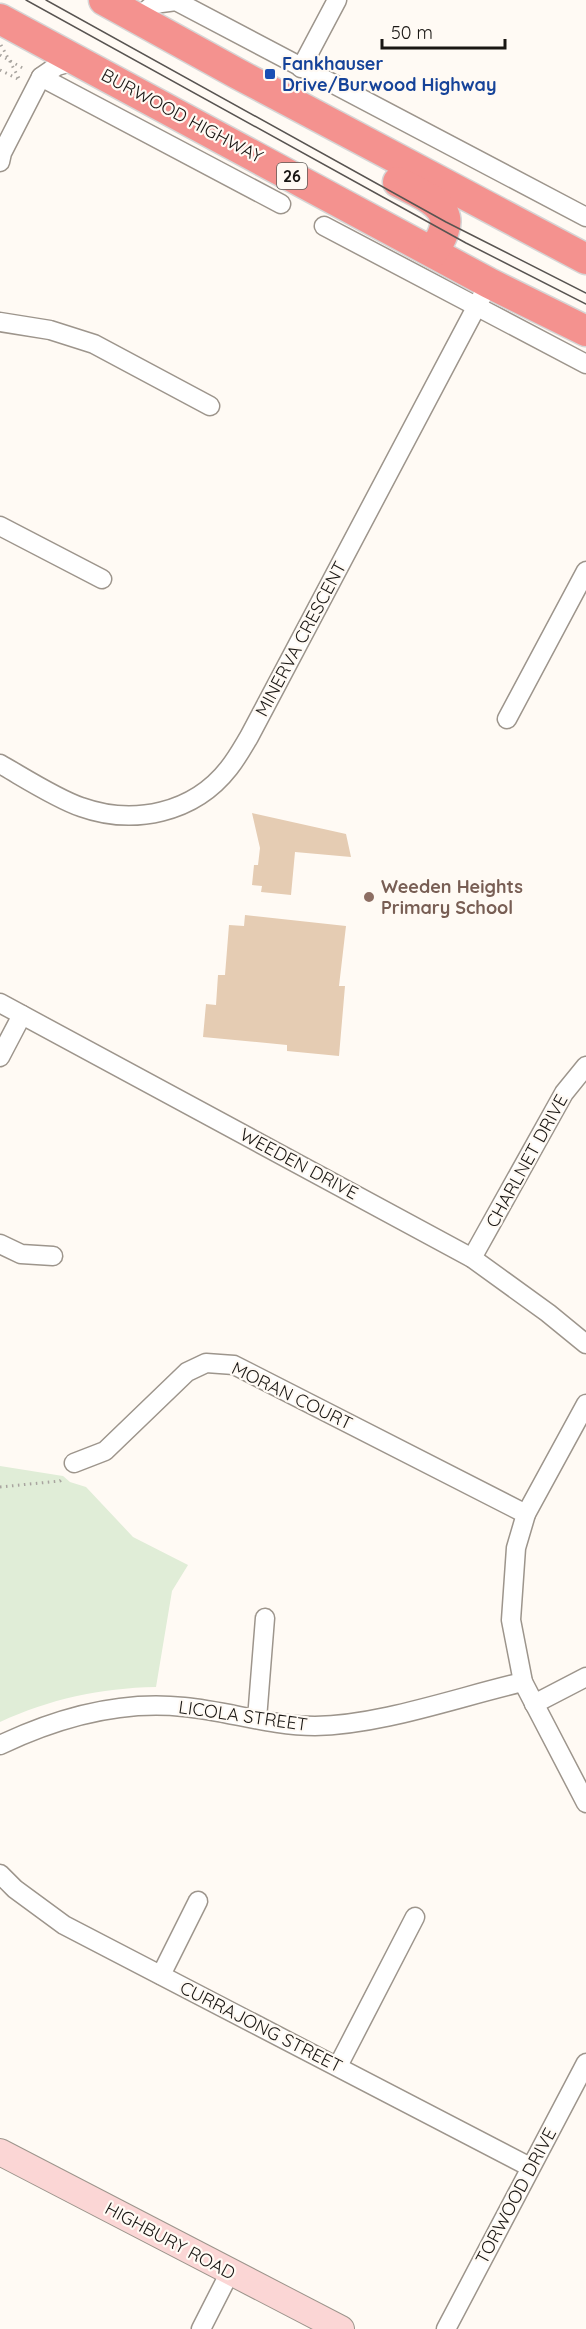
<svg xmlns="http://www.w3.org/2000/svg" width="586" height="2329" font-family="Quicksand,sans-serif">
	<rect width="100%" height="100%" fill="#fffaf4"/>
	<!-- green -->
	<path fill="#e0edd7" d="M0,1466l63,10 7,6 16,5 47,50 55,28 -16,26 -16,96c-56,1 -106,12 -156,35z"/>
	<!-- building -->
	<g fill="#e5ccb3">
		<polygon points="252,813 346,834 351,857 295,852 291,895 261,892 262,886 252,885 254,865 258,865 260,848"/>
		<polygon points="245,915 346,926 339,986 345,986 339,1056 287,1051 287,1045 203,1037 206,1004 216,1005 218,975 225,975 229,925 244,926"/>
	</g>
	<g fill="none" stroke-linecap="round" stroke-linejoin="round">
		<!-- minor casing -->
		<g stroke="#9d958c" stroke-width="21">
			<g id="minor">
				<polyline points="137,18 154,4 176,1 586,217"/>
				<polyline points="301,68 337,0"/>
				<polyline points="41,77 281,204"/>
				<polyline points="0,162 2,153 41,77 57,66 78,60"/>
				<polyline points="324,226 586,364"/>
				<polyline points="0,322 50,330 94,344 210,406"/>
				<polyline points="0,526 102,579"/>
				<polyline points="507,719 586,571"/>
				<path d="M0,764c23,13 57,35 81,43 53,19 113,6 148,-39 8,-10 14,-21 20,-31l240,-454"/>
				<polyline points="0,1003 472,1258 548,1313 586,1344"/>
				<polyline points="0,1057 22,1015"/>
				<polyline points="0,1244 21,1254 53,1256"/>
				<polyline points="472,1258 564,1093 586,1066"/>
				<polyline points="586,1404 526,1514 516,1548 511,1620 523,1682 586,1803"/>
				<polyline points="74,1463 105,1451 187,1372 206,1363 234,1365 526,1514"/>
				<polyline points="534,1704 586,1677"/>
				<polyline points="257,1719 265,1618"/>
				<path d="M0,1745c57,-27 120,-45 184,-38 44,4 86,19 131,19 66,-1 143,-29 208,-44"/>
				<polyline points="0,1874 15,1889 64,1925 530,2167"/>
				<polyline points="161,1975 198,1901"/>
				<polyline points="338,2066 415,1917"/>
				<polyline points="201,2329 230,2272"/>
				<polyline points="446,2329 586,2063"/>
			</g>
		</g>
		<!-- secondary casing -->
		<g stroke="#9d958c" stroke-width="28">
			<polyline id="secondary" points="0,2152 341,2329"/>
		</g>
		<!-- trunk casing -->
		<g stroke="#d6d5d5" stroke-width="33">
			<g id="trunk">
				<polyline points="104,0 238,74 586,259"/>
				<polyline points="0,19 489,283 586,331"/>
				<path d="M398,182c18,10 55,22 46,48 -2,8 -7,15 -11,22"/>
			</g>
		</g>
		<!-- path -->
		<g stroke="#a8a49f" stroke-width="3" stroke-dasharray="1.5 4.5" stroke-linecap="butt">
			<polyline points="1,45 20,80"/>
			<polyline points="0,55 26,70"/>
			<polyline points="0,70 20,80"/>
			<polyline points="0,1487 60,1481 64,1477"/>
		</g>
		<!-- minor -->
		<use href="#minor" stroke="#fff" stroke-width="18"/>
		<!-- secondary -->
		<use href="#secondary" stroke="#fbd6d5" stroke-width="26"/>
		<!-- trunk -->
		<use href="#trunk" stroke="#f4928f" stroke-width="30"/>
		<!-- tram -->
		<g stroke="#585451" stroke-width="1.5">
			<polyline points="26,0 466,243 586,304"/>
			<polyline points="46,0 446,222 586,293"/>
		</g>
	</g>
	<!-- markers -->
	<rect fill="#1a4fb4" stroke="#fffaf4" stroke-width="2" x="264" y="68" width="12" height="12" rx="3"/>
	<circle fill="#8d6e63" stroke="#fffaf4" stroke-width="2" cx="369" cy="897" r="6"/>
	<g text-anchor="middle" stroke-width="4.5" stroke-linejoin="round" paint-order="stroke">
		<!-- shield labels -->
		<rect fill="#fffaf4" stroke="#5e5a56" stroke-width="1.5" x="277" y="163" width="30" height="26" rx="4.5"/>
		<g font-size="16" font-weight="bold" fill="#191613">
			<text x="292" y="182">26</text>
		</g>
		<!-- transit labels -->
		<g font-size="18" font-weight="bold" fill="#164399" stroke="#fffaf4" text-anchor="start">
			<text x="282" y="70">Fankhauser<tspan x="282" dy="21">Drive/Burwood Highway</tspan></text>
		</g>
		<!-- street labels -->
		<g font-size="18" fill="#191613" stroke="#fffaf4">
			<text transform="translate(182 116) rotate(28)" y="6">BURWOOD HIGHWAY</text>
			<text transform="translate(301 639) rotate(-62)" y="6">MINERVA CRESCENT</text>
			<text transform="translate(527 1161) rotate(-61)" y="6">CHARLNET DRIVE</text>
			<text transform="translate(299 1164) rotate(28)" y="6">WEEDEN DRIVE</text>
			<text transform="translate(292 1396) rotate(26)" y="6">MORAN COURT</text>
			<text transform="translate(243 1716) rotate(8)" y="6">LICOLA STREET</text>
			<text transform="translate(261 2027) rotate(27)" y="6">CURRAJONG STREET</text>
			<text transform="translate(516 2196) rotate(-62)" y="6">TORWOOD DRIVE</text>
			<text transform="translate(170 2241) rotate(28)" y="6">HIGHBURY ROAD</text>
		</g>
		<!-- education labels -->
		<g font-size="18" font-weight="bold" fill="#785e54" stroke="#fffaf4" text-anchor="start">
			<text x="381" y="893">Weeden Heights<tspan x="381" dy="21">Primary School</tspan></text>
		</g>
	</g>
	<!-- scale -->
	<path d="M382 39v9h123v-9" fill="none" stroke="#191613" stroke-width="3"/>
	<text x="391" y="39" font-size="18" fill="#191613" stroke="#fffaf4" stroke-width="4.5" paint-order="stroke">50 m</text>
</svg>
